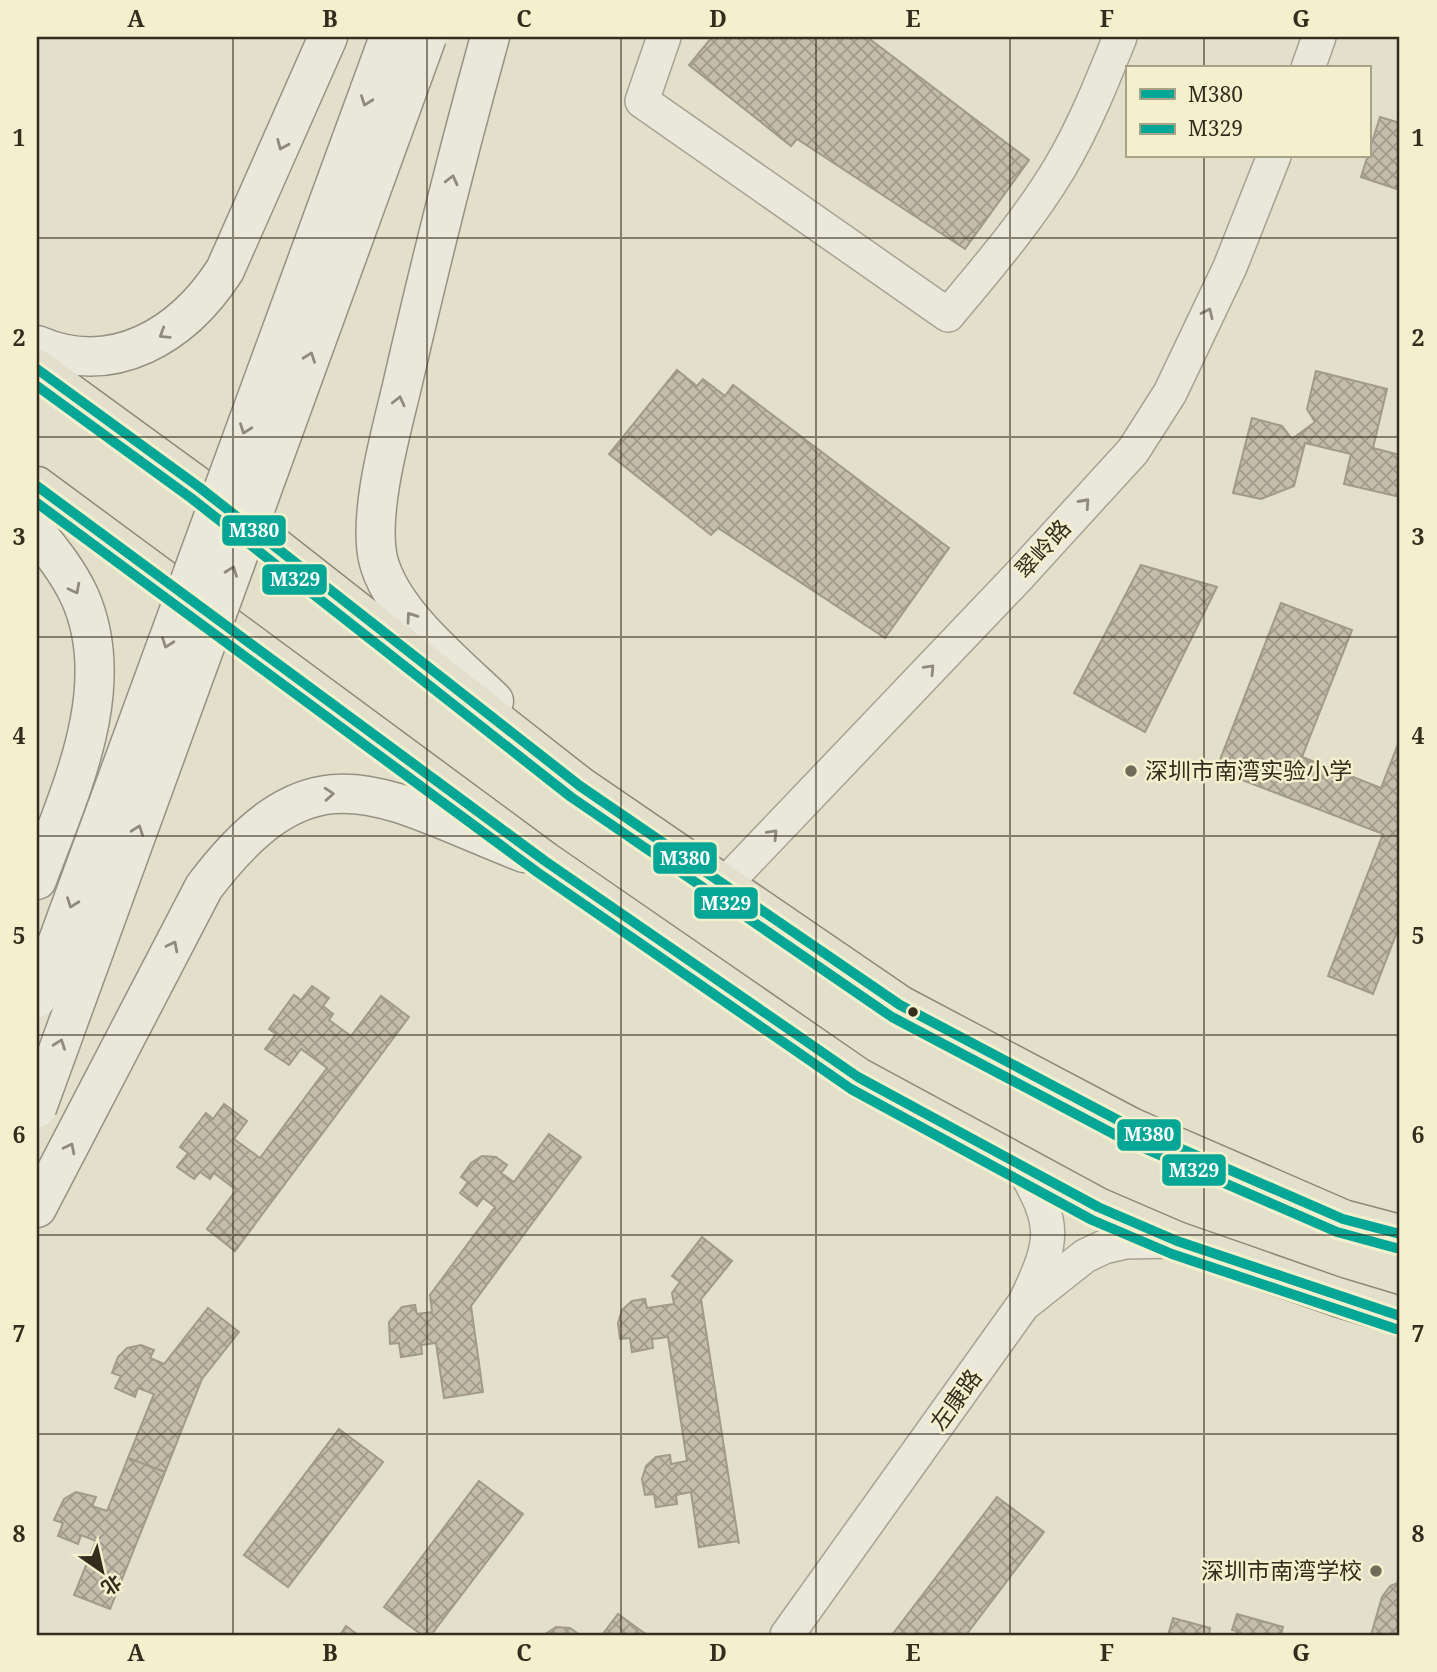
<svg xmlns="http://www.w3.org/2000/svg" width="1437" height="1672" font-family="'Noto Serif','Noto Sans SC',serif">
	<defs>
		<pattern id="building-cross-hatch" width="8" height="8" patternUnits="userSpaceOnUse" patternTransform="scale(1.75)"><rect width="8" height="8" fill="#c5bdab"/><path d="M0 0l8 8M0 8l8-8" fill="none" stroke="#a19a8a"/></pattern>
	</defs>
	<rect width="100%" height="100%" fill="#e2dfca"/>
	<!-- building -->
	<g fill="url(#building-cross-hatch)" stroke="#a29a89" stroke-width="2">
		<polygon points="712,37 867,37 1029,160 965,249 797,139 791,146 689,65"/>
		<polygon points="1380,117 1400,123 1400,190 1361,177"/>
		<polygon points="677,370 697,386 703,379 725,396 733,385 949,548 885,638 718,528 711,535 609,454"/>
		<polygon points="1316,371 1387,389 1373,448 1400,455 1400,497 1344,484 1351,454 1305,443 1294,486 1261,499 1233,493 1252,418 1282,426 1292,439 1315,422 1307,409"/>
		<polygon points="1141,565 1217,587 1145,732 1074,693"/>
		<polygon points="1281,603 1352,630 1302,757 1381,788 1400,739 1400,924 1373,994 1328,976 1383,834 1216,770"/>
		<polygon points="312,986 329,998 323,1006 333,1014 329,1020 351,1036 381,996 409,1017 235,1251 207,1229 236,1190 214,1173 210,1179 200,1172 194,1179 177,1167 188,1153 180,1147 206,1113 213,1119 224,1104 247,1121 234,1139 260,1158 327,1068 301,1049 289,1065 265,1049 276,1034 269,1029 294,995 301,1000"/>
		<polygon points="549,1134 581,1157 471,1306 483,1392 444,1398 436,1343 421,1345 422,1354 401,1357 399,1343 390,1344 389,1322 402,1307 415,1305 417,1314 432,1312 430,1295 495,1207 483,1198 477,1206 460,1193 468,1182 461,1177 471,1163 482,1156 496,1157 507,1165 501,1173 514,1182"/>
		<polygon points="702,1237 732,1261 701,1299 739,1544 738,1541 699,1547 691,1492 676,1495 677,1504 656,1507 654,1494 645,1495 642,1479 646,1466 656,1457 670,1455 671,1464 687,1461 668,1337 652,1339 653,1348 632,1352 630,1338 620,1339 618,1323 622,1310 632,1301 645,1299 647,1308 674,1304 672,1293 680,1282 672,1276"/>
		<polygon points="208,1308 239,1332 202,1379 165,1472 128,1458 154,1394 138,1388 135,1397 115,1388 121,1376 112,1373 118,1357 127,1348 141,1345 154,1350 150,1358 164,1364"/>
		<polygon points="339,1429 383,1462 288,1587 244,1555"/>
		<polygon points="128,1458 165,1472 110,1609 74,1595 96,1541 81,1535 78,1544 58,1536 63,1523 54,1520 64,1499 76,1492 96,1497 92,1506 107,1511"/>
		<polygon points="479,1481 523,1514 431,1635 422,1635 384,1607"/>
		<polygon points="997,1497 1044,1532 966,1635 892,1635"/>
		<polygon points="1400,1582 1400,1635 1371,1635 1382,1597 1390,1586"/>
		<polygon points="618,1614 647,1635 602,1635"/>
		<polygon points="1237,1614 1283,1627 1281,1635 1236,1635 1237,1631 1232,1630"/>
		<polygon points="1173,1618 1210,1628 1209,1635 1168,1635"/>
		<polygon points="346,1626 358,1635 340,1635"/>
		<polygon points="556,1627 570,1628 580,1635 544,1635"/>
	</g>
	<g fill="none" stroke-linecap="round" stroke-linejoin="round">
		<!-- street casing -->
		<g stroke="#a7a393" stroke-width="36">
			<g id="street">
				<path d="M664,37l-22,64 306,214c39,-47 79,-93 111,-146 25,-42 43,-87 61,-132"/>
				<polyline points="1308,68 1319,37"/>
				<polyline points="726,883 1016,579 1133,451 1170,393 1230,267 1274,156"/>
				<path d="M1022,1166c34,59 33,73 4,134"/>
				<polyline points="787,1635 1023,1305 1085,1256 1104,1247 1126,1242 1174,1241"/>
			</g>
		</g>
		<!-- secondary casing -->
		<g stroke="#969283" stroke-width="41">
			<g id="secondary">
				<path d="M490,37c-32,115 -61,232 -88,349 -11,47 -34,126 -24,173 13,54 78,105 116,142"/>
				<path d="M37,345c77,33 146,-10 188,-75l103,-233"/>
				<path d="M37,533c16,20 31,39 42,62 42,92 -10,198 -42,285"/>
				<path d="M37,1208l167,-321c111,-147 176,-90 320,-34"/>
			</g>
		</g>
		<!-- primary casing -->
		<g stroke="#8c887a" stroke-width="41">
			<g id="primary">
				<polyline points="37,369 199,487 580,786 900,1005 1131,1127 1343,1219 1400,1234"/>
				<polyline points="37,486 545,861 858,1077 1098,1207 1177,1241 1337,1297 1400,1316"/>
			</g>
		</g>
		<!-- street -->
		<use href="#street" stroke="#eae8db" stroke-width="33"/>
		<!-- secondary -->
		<use href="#secondary" stroke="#eae8db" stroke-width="38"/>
		<!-- primary -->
		<use href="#primary" stroke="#e2dfcc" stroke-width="38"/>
		<!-- secondary-bridge casing -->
		<g stroke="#969283" stroke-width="41" stroke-linecap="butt">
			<g id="secondary-bridge">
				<polyline points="37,998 389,37"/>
				<polyline points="37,1108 427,37"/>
			</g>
		</g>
		<!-- secondary-bridge -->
		<use href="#secondary-bridge" stroke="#eae8db" stroke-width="38"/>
		<!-- bus-1 casing -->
		<g stroke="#f4f0ce" stroke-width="16">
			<g id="bus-1">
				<polyline points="37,369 199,487 580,786 900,1005 1131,1127 1343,1219 1400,1234"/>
				<polyline points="37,486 545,861 858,1077 1098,1207 1177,1241 1400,1316"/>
			</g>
		</g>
		<!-- bus-2 casing -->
		<g stroke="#f4f0ce" stroke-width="16">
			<g id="bus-2">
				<polyline points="37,386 191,498 571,797 892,1017 1125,1140 1337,1232 1396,1248"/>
				<polyline points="37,503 537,872 851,1089 1092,1220 1172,1254 1396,1329"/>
			</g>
		</g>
		<!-- bus-1 -->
		<use href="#bus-1" stroke="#04a796" stroke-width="10"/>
		<!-- bus-2 -->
		<use href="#bus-2" stroke="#04a796" stroke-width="10"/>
	</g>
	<!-- one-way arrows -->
	<defs><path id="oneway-chevron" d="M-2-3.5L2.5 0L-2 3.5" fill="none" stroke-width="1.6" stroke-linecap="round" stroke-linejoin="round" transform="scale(1.75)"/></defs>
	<g stroke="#8f8a7c">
		<use href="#oneway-chevron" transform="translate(366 101) rotate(110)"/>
		<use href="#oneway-chevron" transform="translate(282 145) rotate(113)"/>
		<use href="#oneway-chevron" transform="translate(452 180) rotate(-76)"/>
		<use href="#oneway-chevron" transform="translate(1208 313) rotate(-65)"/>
		<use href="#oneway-chevron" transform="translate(164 334) rotate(148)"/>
		<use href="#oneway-chevron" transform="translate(310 357) rotate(-70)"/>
		<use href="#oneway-chevron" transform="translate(399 401) rotate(-77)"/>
		<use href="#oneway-chevron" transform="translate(245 429) rotate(110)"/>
		<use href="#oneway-chevron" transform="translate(1085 503) rotate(-48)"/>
		<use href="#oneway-chevron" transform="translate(232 571) rotate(-70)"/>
		<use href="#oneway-chevron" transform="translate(75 589) rotate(63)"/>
		<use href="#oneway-chevron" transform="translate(411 617) rotate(-125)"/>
		<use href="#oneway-chevron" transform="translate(167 643) rotate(110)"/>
		<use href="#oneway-chevron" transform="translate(930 669) rotate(-46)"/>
		<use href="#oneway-chevron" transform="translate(329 794) rotate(-4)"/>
		<use href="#oneway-chevron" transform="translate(138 830) rotate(-70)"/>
		<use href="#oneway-chevron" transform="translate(773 834) rotate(-46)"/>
		<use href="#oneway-chevron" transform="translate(72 903) rotate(110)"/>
		<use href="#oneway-chevron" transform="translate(173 946) rotate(-63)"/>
		<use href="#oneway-chevron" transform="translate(60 1044) rotate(-70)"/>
		<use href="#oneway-chevron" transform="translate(70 1148) rotate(-63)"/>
	</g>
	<!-- grid -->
	<path fill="none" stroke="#342c1c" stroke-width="2" stroke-opacity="0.55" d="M233,37v1598M427,37v1598M621,37v1598M816,37v1598M1010,37v1598M1204,37v31M1204,156v1479M37,238h1363M37,437h1363M37,637h1363M37,836h1363M37,1035h1363M37,1235h1363M37,1434h1363"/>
	<!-- markers -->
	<g fill="#716b59" stroke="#f4f0ce" stroke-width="2.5">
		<circle cx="1131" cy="771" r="7"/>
		<circle cx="1376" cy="1571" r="7"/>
	</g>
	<circle fill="#342c1c" stroke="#f4f0ce" stroke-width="2.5" cx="913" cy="1012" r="6"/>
	<g text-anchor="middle" stroke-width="5" stroke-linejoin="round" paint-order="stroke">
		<!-- street labels -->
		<g font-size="23" fill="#342c1c" stroke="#f4f0ce">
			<text transform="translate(1043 549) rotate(-48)" y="8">翠岭路</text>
			<text transform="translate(956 1400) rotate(-54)" y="8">左康路</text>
		</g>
		<!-- poi labels -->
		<g font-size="23" fill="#342c1c" stroke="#f4f0ce" text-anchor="start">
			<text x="1145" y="779">深圳市南湾实验小学</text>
			<text x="1362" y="1579" text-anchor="end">深圳市南湾学校</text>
		</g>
	</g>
	<g stroke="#f4f0ce" stroke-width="2.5">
		<rect x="221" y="514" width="66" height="33" rx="7" fill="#04a796"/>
		<rect x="261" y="563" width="67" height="33" rx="7" fill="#04a796"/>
		<rect x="652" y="841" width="66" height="34" rx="7" fill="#04a796"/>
		<rect x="693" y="886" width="66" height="34" rx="7" fill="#04a796"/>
		<rect x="1116" y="1118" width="66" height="34" rx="7" fill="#04a796"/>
		<rect x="1161" y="1153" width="66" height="34" rx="7" fill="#04a796"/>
	</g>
	<g font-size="19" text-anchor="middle" font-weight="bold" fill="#fff">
		<text x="254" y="537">M380</text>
		<text x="295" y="586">M329</text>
		<text x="685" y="865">M380</text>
		<text x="726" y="910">M329</text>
		<text x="1149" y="1141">M380</text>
		<text x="1194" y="1177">M329</text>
	</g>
	<!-- border -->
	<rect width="1437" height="1672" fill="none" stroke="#f4f0ce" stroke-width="77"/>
	<!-- legend -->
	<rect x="1126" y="66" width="245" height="91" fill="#f4f0ce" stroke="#a7a287" stroke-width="2"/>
	<rect x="1140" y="89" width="35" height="10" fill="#04a796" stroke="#a7a287" stroke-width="2"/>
	<text x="1188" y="102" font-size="21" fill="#342c1c">M380</text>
	<rect x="1140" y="124" width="35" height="10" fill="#04a796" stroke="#a7a287" stroke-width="2"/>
	<text x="1188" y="136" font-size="21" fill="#342c1c">M329</text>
	<!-- north arrow -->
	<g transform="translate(102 1571) rotate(146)" stroke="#f4f0ce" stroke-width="5" paint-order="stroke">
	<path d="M0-5L12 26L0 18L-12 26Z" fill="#342c1c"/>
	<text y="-10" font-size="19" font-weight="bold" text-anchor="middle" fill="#342c1c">北</text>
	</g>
	<rect x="38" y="38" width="1360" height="1596" fill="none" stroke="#342c1c" stroke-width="2.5"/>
	<g font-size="23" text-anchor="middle" font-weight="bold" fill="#342c1c">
		<text x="136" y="27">A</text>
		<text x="330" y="27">B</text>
		<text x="524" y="27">C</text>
		<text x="718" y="27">D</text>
		<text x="913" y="27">E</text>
		<text x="1107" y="27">F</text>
		<text x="1301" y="27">G</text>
		<text x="19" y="146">1</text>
		<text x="1418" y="146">1</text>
		<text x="19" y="346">2</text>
		<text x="1418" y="346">2</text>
		<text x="19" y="545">3</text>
		<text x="1418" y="545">3</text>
		<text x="19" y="744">4</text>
		<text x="1418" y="744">4</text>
		<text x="19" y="944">5</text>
		<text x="1418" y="944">5</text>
		<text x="19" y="1143">6</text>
		<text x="1418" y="1143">6</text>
		<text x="19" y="1342">7</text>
		<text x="1418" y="1342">7</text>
		<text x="19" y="1542">8</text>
		<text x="1418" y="1542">8</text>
		<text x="136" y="1661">A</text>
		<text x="330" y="1661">B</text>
		<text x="524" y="1661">C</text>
		<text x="718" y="1661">D</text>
		<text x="913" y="1661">E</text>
		<text x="1107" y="1661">F</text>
		<text x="1301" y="1661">G</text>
	</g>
</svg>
